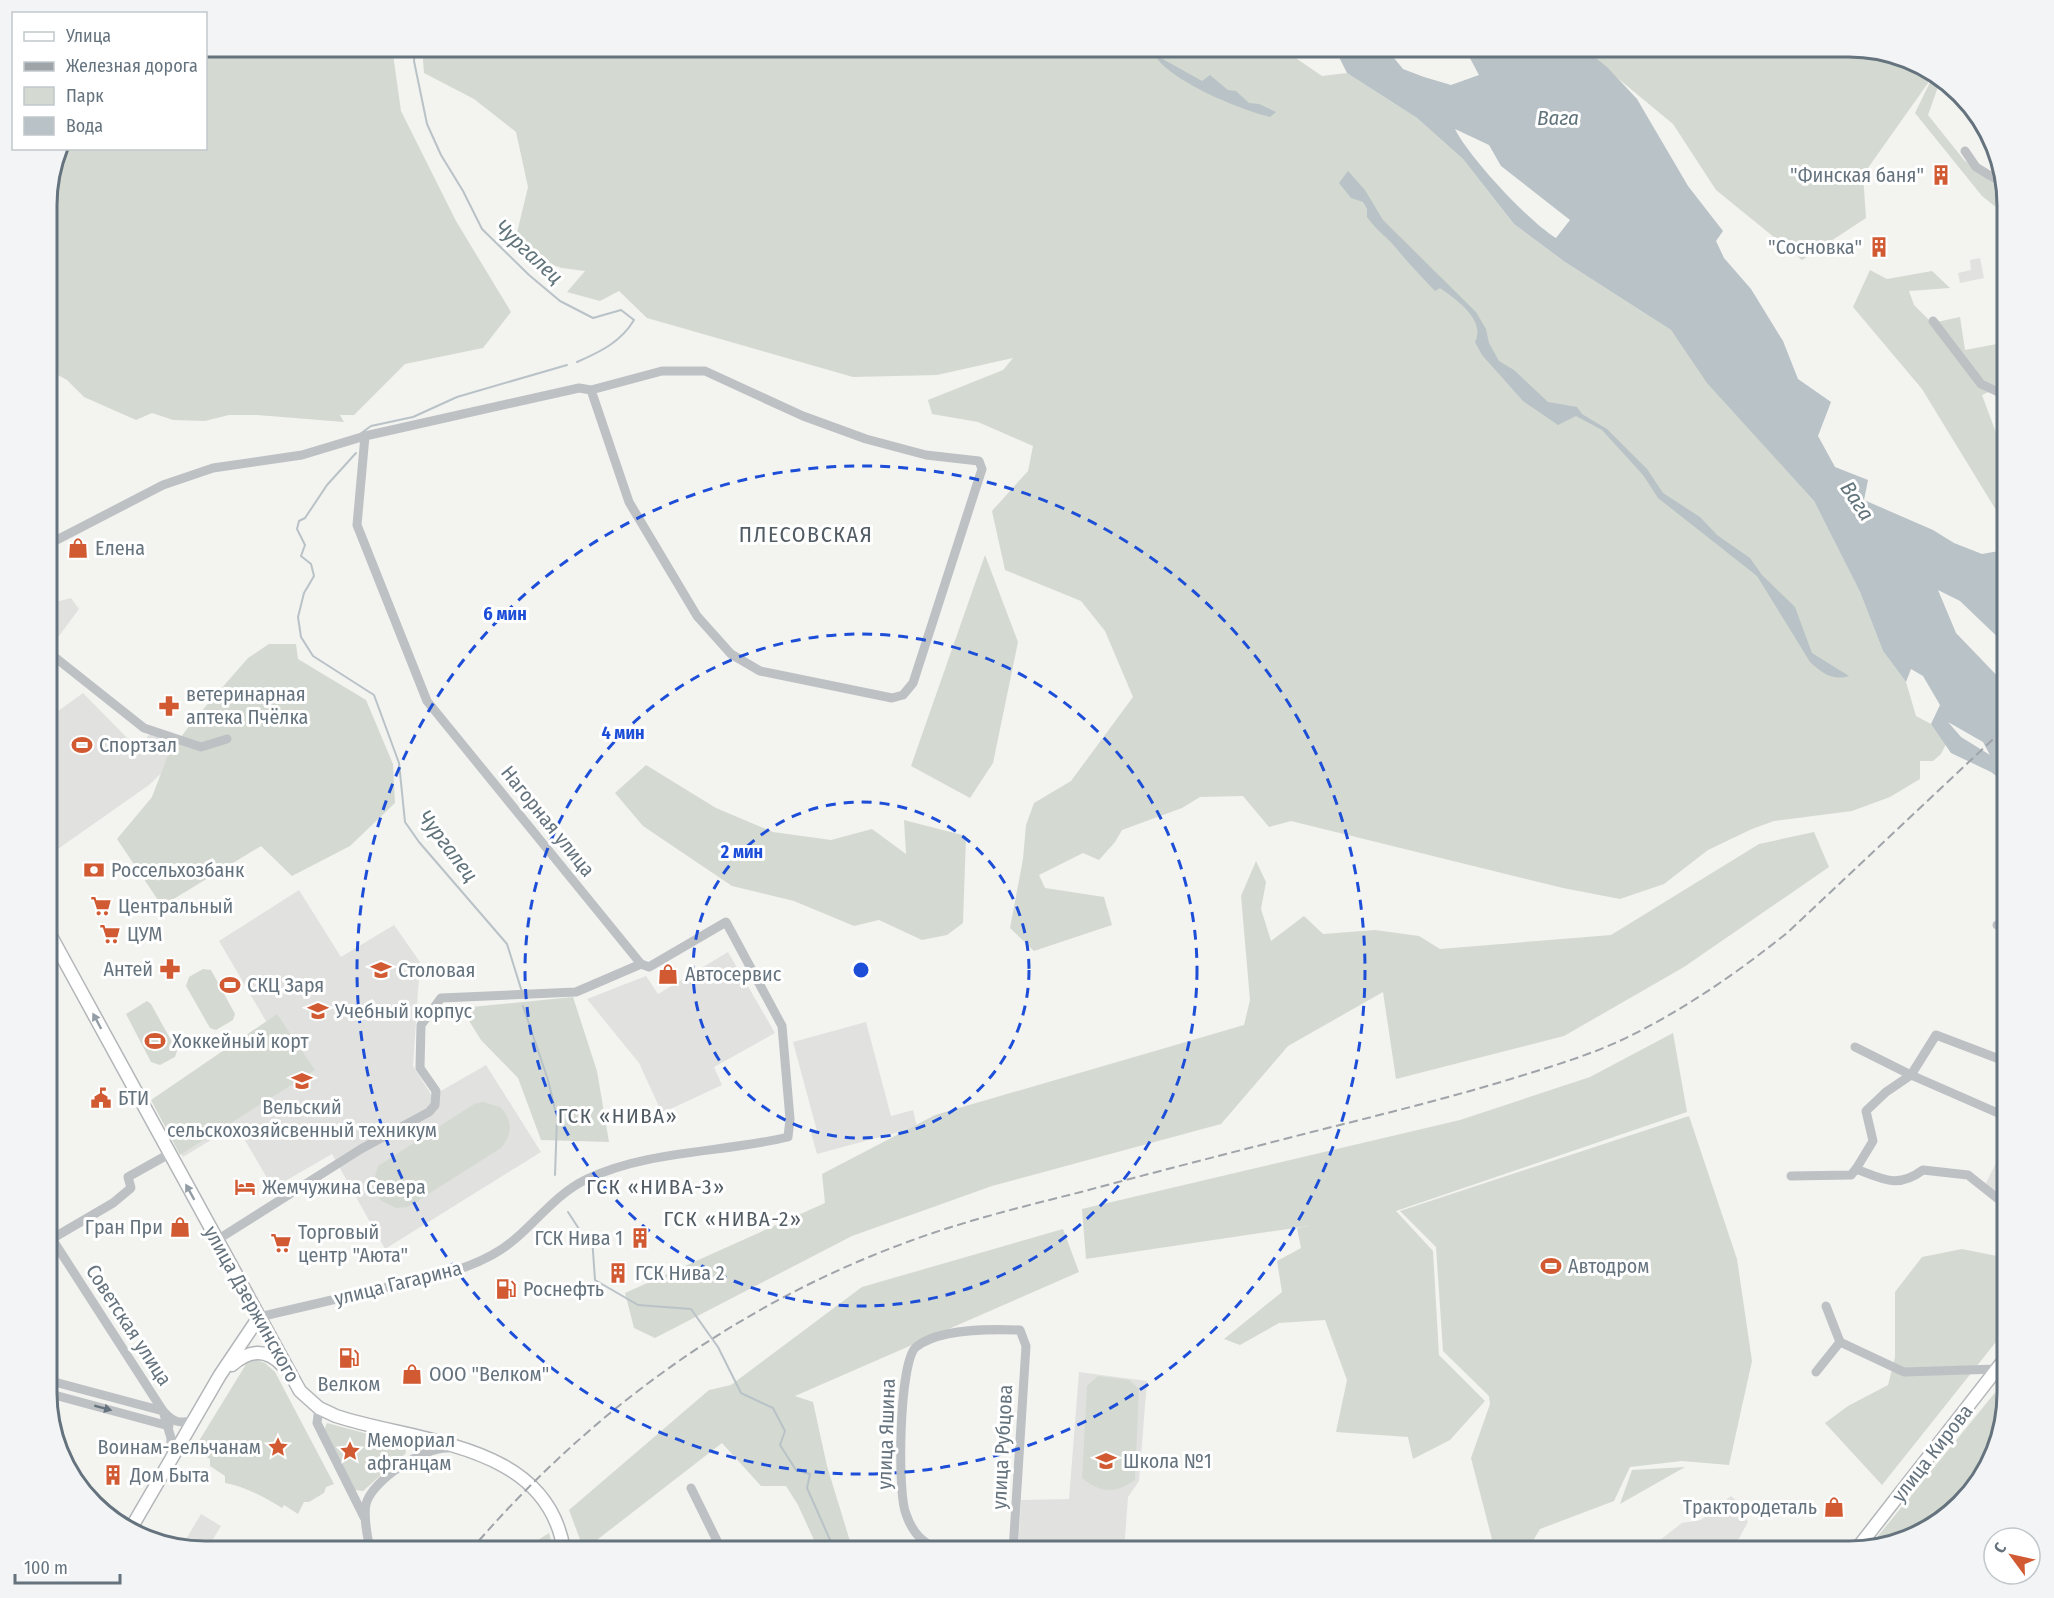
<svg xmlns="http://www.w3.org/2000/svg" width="2054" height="1598" font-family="'Fira Sans Condensed',sans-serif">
	<rect width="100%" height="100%" fill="#f3f3f0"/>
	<!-- built -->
	<g fill="#e1e2e0">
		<polygon points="1980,258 1984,278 1960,283 1958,273 1971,270 1970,260"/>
		<polygon points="47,597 52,603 71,598 79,609 47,652"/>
		<polygon points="83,693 137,748 151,733 185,750 149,785 55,851 47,849 47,719"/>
		<polygon points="299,890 341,957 394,925 420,962 413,1066 432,1096 486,1065 541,1152 385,1249 332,1154 273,1188 236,1125 183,1157 152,1101 267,1023 219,941"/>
		<polygon points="728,952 775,1033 714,1067 722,1085 662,1113 639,1063 587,999 646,976 658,994"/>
		<polygon points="866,1022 891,1116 913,1110 917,1127 817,1154 811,1133 817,1131 793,1042"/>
		<polygon points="2007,1141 2007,1203 1985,1185"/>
		<polygon points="1079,1372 1147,1381 1139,1481 1128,1497 1124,1551 1018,1551 1021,1500 1069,1499"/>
		<polygon points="1731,1496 1739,1503 1748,1522 1733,1549 1735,1551 1639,1551 1651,1547 1682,1523 1701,1520"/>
		<polygon points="201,1514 221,1526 206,1551 182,1546"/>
	</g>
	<!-- green -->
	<g fill="#d4dad1">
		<polygon points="206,47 392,47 401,111 456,221 511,312 483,348 405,364 354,415 340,415 344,422 257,415 229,415 205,421 173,420 152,413 136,420 84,397 67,380 47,369 47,195 59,149 206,148"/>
		<polygon points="422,47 1272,47 1284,50 1322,76 1347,73 1417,118 1463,159 1514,224 1565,262 1671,330 1708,383 1814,501 1860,592 1883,651 1906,682 1916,716 1931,724 1946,744 1941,754 1933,761 1920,761 1920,779 1890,797 1852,811 1774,821 1752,829 1708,850 1664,884 1620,899 1563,888 1291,821 1269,827 1243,796 1200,797 1182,808 1122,830 1115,842 1099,860 1083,853 1039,875 1045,888 1104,897 1112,925 1034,951 1010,928 1023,859 1026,825 1034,803 1071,781 1133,697 1105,631 1081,601 1005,570 992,511 1028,471 1033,446 978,422 932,414 928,400 1003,370 1013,358 937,375 853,377 647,318 619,291 600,301 567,292 585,271 562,268 517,254 515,241 528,187 516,132 474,99 424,73"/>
		<polygon points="1580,47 1849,47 1900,55 1937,75 1939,84 1928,115 1964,160 2004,192 2007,216 1982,196 1915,113 1933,76 1863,175 1866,218 1802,260 1716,190 1673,124"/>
		<polygon points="1870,270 1887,279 1932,271 1950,288 1909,291 1914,305 1932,323 1960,317 1965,350 2007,342 2007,421 1995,389 1982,395 1995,430 2007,451 2007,528 1922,389 1853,307"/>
		<polygon points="985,555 1018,642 993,763 970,798 911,766"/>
		<polygon points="269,644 296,644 298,659 366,700 393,764 395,803 350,846 292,876 261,846 162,906 117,839 152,797 168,755 192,722 248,658"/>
		<polygon points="646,765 716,808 773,832 831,840 872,829 906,854 904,820 966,836 963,923 947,935 922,940 879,920 854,926 794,901 732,886 643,826 615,793"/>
		<polygon points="1814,832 1829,867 1684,967 1564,1036 1396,1079 1383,992 1288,1046 1221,1124 992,1186 852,1236 655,1338 634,1328 625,1293 825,1203 822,1174 935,1115 1244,1025 1250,1000 1241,896 1256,861 1266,882 1261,909 1271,941 1304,916 1323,934 1375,930 1419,936 1440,949 1611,935 1759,844"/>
		<polygon points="203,969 211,970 235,1014 233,1020 216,1030 210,1028 186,986 189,977"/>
		<polygon points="573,997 597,1071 609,1142 541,1140 518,1078 481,1040 461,1008"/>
		<polygon points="147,1001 151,1004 177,1051 175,1057 160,1065 151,1062 126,1014"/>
		<polygon points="277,1014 315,1070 180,1155 151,1100"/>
		<polygon points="1673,1033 1687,1112 1396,1211 1433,1251 1439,1355 1485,1401 1450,1440 1413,1459 1408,1437 1336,1432 1347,1380 1325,1320 1279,1323 1240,1345 1224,1339 1282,1292 1277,1261 1301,1248 1297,1228 1308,1226 1086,1259 1082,1209 1460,1120 1590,1077"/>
		<path d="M483,1102l17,5c13,13 13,27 1,41l-93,59 -12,1 -16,-8 -7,-17 5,-17 96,-62z"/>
		<polygon points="1689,1116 1737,1259 1752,1361 1729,1465 1682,1461 1630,1467 1614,1501 1540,1529 1527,1551 1495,1551 1471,1458 1490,1404 1489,1396 1443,1351 1436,1247 1400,1211"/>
		<polygon points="1063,1229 1079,1272 795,1396 813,1402 827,1466 853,1551 819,1551 798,1505 786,1486 761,1486 722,1443 584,1550 569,1510 709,1390 731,1385 862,1287"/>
		<polygon points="1962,1249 2007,1258 2007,1328 1882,1485 1825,1423 1848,1406 1888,1385 1895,1357 1895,1292 1922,1257"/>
		<path d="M254,1359l11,4 10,9 59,112 -8,3 -2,6 -15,9h-5l-6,12 -14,-9 -2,3c-18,-11 -36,-21 -57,-25v-7l-15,-10v-7l-16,-10 54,-88z"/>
		<path d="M1098,1376l31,4 10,9 -4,91c-19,14 -35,13 -53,-2l5,-92z"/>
		<polygon points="2007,1378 1999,1444 1974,1490 1919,1535 1869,1547"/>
		<polygon points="327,1423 405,1444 406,1453 363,1491 355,1490 324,1430"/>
		<polygon points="1685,1467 1620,1504 1632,1470"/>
		<polygon points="549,1533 554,1551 521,1551"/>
	</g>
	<!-- water -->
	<g fill="#b9c2c7" fill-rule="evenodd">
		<path d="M1147,47h11l3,11 41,23 8,-6 18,15 8,1 13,12 10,1 17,8 -6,5c-31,-8 -81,-29 -105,-50 -8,-6 -10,-15 -18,-20z"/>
		<path d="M1334,47h51l18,22 21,8 27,8 28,-10 -15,-28h118l25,20 30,32 51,87 35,45 -7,10 8,17 27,31 32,52 15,38 33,23 -13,34 17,31 33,13 -4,20 69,30 21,13 28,11 17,-3 8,5v90l-47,-45 -22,-11 18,43 51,53v98l-16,-12 -40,-19 -20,-29 9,-19 -17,-29 -12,-7 -5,13 -23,-31 -23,-59 -46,-91 -107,-118 -36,-53 -106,-68 -51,-38 -51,-65 -46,-41 -70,-45zM1455,129l34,16 12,21 69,54 -14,18c-27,-16 -88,-82 -101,-109zM1948,722l35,20 7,13 -29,-18z"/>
		<path d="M1348,171l17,19 18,30 93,92 10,17 3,14 10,18 15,9 34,32 29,5 5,7 25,15 40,40 16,24 37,24 17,18 33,23 12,17 33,32 17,46 37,23c-17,5 -27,-3 -39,-14l-53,-86 -99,-78 -15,-23 -41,-45 -26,-14 -18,9 -35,-24 -41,-46 -7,-13c11,-22 -18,-42 -35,-54l-5,3c-13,-14 -27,-28 -39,-43 -9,-11 -21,-19 -29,-31v-8l-4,-7 -12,-4 -12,-15z"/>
	</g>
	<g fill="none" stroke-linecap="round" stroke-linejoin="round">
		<!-- stream -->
		<g stroke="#b9c2c7" stroke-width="2">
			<path d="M415,47l-1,14 13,63 14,31 22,36 19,38 47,46 31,26 33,17 28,-8 13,10c-13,22 -34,32 -57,42"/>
			<polyline points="360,434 371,426 413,417 457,397 567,365"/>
			<polyline points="356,453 327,485 305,518 299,521 297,529 305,545 301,556 311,564 314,576 304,593 298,617 301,637 313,656 374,695 399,763 405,822 419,842 507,944 522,992"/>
			<polyline points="523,1006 548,1080 557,1118 555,1175"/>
			<polyline points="568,1212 581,1232 592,1237 595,1280 638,1305 691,1309 718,1347 741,1393 773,1408 785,1431 780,1445 796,1470 810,1474 807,1488 835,1551"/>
		</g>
		<!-- major casing -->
		<g stroke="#b3b6b9" stroke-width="15">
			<g id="major">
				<path d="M47,929l253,462 19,17 17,8c82,27 212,26 228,135"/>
				<path d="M232,1365c17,-15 34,-17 50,0"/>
				<polyline points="130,1530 220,1375 259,1317"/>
				<polyline points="1856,1550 2007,1356"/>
			</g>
		</g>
		<!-- minor -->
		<g stroke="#bdc1c4" stroke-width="9">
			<polyline points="1965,151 1976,167 2002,183"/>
			<polyline points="1933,321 1981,384 2007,396"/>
			<polyline points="591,390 662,371 705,371 803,416 866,439 926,455 979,461 982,469 913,683 903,695 892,698 760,671 731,654 697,616 629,502 591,390 579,388 365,436 357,525 427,701 641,964"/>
			<polyline points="47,545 163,485 213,468 302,455 365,436"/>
			<polyline points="47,651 144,728 201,747 227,739"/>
			<polyline points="1997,925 2007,928"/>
			<polyline points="1855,1047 1911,1075 2007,1117"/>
			<path d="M2007,1062l-71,-27 -25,40 -25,17 -20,19 7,30 -17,28c27,10 41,20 67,1l45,5 39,31"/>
			<polyline points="1791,1176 1851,1175 1856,1169"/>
			<path d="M47,1231l116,180c9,10 15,13 29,10"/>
			<path d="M217,1240l144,-91 68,-37 6,-7 1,-14 -16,-23 1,-43 20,-27 135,-6 65,-28 8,3 77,-45 56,104 8,93 -2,18c-66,16 -140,13 -201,42 -38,18 -59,57 -95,76 -33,18 -68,24 -104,32 -43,10 -86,20 -129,30"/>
			<polyline points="48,1241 113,1203 131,1188 128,1177 169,1154"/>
			<polyline points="1826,1306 1840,1342"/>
			<polyline points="1816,1372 1840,1342 1904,1372 1997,1369"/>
			<polyline points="47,1380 163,1411 171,1438 171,1457"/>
			<polyline points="47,1393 169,1426"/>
			<polyline points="319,1408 317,1423 364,1517"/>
			<polyline points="691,1488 722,1551"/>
			<path d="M370,1551c-2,-14 -7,-32 -4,-47 6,-24 58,-57 82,-56"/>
			<path d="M948,1551c-21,-3 -35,-16 -42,-37 -9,-22 -7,-152 10,-167 23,-19 76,-18 104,-17l6,16 -13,205"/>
		</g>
		<!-- major -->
		<use href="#major" stroke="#fff" stroke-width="12"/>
		<!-- rail -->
		<path stroke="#9fa4a9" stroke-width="2" stroke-dasharray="9 4.5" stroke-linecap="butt" d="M470,1551c117,-137 263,-244 432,-307 58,-22 119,-37 179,-52 74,-20 149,-39 223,-58 75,-19 150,-37 223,-60 36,-11 71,-22 105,-39 56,-28 106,-63 155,-102l220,-207"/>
	</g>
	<!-- one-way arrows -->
	<defs><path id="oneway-solid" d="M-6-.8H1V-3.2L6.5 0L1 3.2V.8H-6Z" transform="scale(1.5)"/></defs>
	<g fill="#939da5">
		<use href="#oneway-solid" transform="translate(97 1021) rotate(-118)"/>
		<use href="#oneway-solid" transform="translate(190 1192) rotate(-119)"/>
	</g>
	<use fill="#65737e" href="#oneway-solid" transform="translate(103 1408) rotate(15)"/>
	<!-- distance rings -->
	<g fill="none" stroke="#1d4ed8" stroke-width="3" stroke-dasharray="10 8">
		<circle cx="861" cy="970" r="168"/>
		<circle cx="861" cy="970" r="336"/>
		<circle cx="861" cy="970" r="504"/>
	</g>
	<!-- icons -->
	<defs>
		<g id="building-bare" transform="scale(1.62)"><path d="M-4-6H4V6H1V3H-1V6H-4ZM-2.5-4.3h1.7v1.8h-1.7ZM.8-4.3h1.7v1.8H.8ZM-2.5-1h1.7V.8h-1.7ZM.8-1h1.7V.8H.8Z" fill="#d15a32" stroke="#fff" stroke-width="2.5" paint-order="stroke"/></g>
		<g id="shop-bare" transform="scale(1.62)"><path d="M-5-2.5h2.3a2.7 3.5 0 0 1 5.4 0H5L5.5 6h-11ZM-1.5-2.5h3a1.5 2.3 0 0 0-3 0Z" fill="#d15a32" stroke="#fff" stroke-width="2.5" paint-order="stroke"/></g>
		<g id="pharmacy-bare" transform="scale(1.62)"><path d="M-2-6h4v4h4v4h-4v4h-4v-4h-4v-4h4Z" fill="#d15a32" stroke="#fff" stroke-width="2.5" paint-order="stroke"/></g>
		<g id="stadium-bare" transform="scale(1.62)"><path d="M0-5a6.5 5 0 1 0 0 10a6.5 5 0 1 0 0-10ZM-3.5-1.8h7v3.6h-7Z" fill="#d15a32" stroke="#fff" stroke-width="2.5" paint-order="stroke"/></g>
		<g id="bank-bare" transform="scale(1.62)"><path d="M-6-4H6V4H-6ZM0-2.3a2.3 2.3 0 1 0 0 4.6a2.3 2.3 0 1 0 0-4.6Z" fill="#d15a32" stroke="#fff" stroke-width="2.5" paint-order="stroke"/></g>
		<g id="supermarket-bare" transform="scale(1.62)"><path d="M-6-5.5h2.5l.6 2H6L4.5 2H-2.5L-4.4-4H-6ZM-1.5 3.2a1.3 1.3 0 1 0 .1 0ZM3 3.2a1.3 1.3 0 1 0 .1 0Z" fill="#d15a32" stroke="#fff" stroke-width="2.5" paint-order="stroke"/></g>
		<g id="university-bare" transform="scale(1.62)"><path d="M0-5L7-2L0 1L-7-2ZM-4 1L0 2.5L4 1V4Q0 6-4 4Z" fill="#d15a32" stroke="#fff" stroke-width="2.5" paint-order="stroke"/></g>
		<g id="civic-bare" transform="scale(1.62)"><path d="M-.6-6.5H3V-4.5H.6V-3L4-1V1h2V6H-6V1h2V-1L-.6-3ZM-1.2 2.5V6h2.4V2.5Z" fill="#d15a32" stroke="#fff" stroke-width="2.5" paint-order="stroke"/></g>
		<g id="hotel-bare" transform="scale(1.62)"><path d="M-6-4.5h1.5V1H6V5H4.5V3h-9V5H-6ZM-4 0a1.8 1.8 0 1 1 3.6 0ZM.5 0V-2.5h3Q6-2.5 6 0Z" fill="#d15a32" stroke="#fff" stroke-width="2.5" paint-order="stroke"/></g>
		<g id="fuel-bare" transform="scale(1.62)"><path d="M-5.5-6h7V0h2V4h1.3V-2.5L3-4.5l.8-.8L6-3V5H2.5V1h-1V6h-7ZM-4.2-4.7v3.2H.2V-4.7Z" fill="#d15a32" stroke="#fff" stroke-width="2.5" paint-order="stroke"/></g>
		<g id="sight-bare" transform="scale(1.62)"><path d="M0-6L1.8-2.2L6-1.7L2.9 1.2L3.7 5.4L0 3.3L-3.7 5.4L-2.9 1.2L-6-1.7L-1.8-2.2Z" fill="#d15a32" stroke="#fff" stroke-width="2.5" paint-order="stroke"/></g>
		<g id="school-bare" transform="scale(1.62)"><path d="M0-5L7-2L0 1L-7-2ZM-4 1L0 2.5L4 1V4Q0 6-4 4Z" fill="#d15a32" stroke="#fff" stroke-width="2.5" paint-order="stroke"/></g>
	</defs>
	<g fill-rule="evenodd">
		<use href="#building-bare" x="1941" y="175"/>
		<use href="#building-bare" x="1879" y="247"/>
		<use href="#shop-bare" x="78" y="548"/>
		<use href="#pharmacy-bare" x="169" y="706"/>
		<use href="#stadium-bare" x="82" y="745"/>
		<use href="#bank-bare" x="94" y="870"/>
		<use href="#supermarket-bare" x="101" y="906"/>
		<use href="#supermarket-bare" x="110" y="934"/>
		<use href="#pharmacy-bare" x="170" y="969"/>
		<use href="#university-bare" x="381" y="970"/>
		<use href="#shop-bare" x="668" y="974"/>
		<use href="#stadium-bare" x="230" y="985"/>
		<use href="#university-bare" x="318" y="1011"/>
		<use href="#stadium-bare" x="155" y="1041"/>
		<use href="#university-bare" x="302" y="1081"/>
		<use href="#civic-bare" x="101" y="1098"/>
		<use href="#hotel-bare" x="245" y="1187"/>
		<use href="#shop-bare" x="180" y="1227"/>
		<use href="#building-bare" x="640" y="1238"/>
		<use href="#supermarket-bare" x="281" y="1243"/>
		<use href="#stadium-bare" x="1551" y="1266"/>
		<use href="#building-bare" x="618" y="1273"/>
		<use href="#fuel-bare" x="506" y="1289"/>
		<use href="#fuel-bare" x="349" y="1358"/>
		<use href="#shop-bare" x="412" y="1374"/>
		<use href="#sight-bare" x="278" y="1447"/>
		<use href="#sight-bare" x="350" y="1451"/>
		<use href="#school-bare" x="1106" y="1461"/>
		<use href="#building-bare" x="113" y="1475"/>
		<use href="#shop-bare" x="1834" y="1507"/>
	</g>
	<g text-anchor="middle" stroke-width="6" stroke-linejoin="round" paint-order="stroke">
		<!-- poi labels -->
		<g font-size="20" fill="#65737e" stroke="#fff" text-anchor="start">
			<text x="1924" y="182" text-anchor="end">"Финская баня"</text>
			<text x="1862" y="254" text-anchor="end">"Сосновка"</text>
			<text x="95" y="555">Елена</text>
			<text x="186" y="701">ветеринарная<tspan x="186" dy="23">аптека Пчёлка</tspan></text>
			<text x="99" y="752">Спортзал</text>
			<text x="111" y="877">Россельхозбанк</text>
			<text x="118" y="913">Центральный</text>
			<text x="127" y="941">ЦУМ</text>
			<text x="153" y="976" text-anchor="end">Антей</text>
			<text x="398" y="977">Столовая</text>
			<text x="685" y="981">Автосервис</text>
			<text x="247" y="992">СКЦ Заря</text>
			<text x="335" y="1018">Учебный корпус</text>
			<text x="172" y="1048">Хоккейный корт</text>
			<text x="118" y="1105">БТИ</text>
			<text x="302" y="1114" text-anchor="middle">Вельский<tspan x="302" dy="23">сельскохозяйсвенный техникум</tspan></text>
			<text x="262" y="1194">Жемчужина Севера</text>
			<text x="163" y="1234" text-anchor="end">Гран При</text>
			<text x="298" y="1239">Торговый<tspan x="298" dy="23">центр "Аюта"</tspan></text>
			<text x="623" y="1245" text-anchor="end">ГСК Нива 1</text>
			<text x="1568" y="1273">Автодром</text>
			<text x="635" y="1280">ГСК Нива 2</text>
			<text x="523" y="1296">Роснефть</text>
			<text x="429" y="1381">ООО "Велком"</text>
			<text x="349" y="1391" text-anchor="middle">Велком</text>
			<text x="367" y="1447">Мемориал<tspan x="367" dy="23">афганцам</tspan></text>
			<text x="261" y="1454" text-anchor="end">Воинам-вельчанам</text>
			<text x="1123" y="1468">Школа №1</text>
			<text x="130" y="1482">Дом Быта</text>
			<text x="1817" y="1514" text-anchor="end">Трактородеталь</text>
		</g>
		<!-- street labels -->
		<g font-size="20" fill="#65737e" stroke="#fff">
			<text transform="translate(548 821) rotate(51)" y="7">Нагорная улица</text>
			<text transform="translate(398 1283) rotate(-14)" y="7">улица Гагарина</text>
			<text transform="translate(252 1304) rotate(61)" y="7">улица Дзержинского</text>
			<text transform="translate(129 1325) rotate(57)" y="7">Советская улица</text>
			<text transform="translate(886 1434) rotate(-88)" y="7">улица Яшина</text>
			<text transform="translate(1002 1447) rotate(-87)" y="7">улица Рубцова</text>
			<text transform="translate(1932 1453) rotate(-52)" y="7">улица Кирова</text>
		</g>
		<!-- water labels -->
		<g font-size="21" font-style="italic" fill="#61747b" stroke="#fff">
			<text x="1558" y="125">Вага</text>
			<text transform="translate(529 252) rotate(43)" y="7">Чургалец</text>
			<text transform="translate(1857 501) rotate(56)" y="7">Вага</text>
			<text transform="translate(448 846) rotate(53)" y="7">Чургалец</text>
		</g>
		<!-- neighbourhood labels -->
		<g font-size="21" letter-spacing="1.5" fill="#525c64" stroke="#fff">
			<text x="618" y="1123">ГСК «НИВА»</text>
			<text x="656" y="1194">ГСК «НИВА-3»</text>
			<text x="733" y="1226">ГСК «НИВА-2»</text>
		</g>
		<!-- quarter labels -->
		<g font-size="22" letter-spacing="1.5" fill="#525c64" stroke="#fff">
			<text x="806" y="542">ПЛЕСОВСКАЯ</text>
		</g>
	</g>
	<!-- crop -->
	<path d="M0 0H2054V1598H0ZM205 57H1849A148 148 0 0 1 1997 205V1393A148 148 0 0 1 1849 1541H205A148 148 0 0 1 57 1393V205A148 148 0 0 1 205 57Z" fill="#f3f4f5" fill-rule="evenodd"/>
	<path fill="none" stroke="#65737e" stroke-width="3" d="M205 57H1849A148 148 0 0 1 1997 205V1393A148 148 0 0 1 1849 1541H205A148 148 0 0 1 57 1393V205A148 148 0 0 1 205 57Z"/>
	<circle cx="861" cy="970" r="9" fill="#1d4ed8" stroke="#fff" stroke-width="3"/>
	<g font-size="18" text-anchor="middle" font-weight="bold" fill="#1d4ed8" stroke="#fff" stroke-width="6" stroke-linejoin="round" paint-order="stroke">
		<text x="505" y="620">6 мин</text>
		<text x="623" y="739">4 мин</text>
		<text x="742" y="858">2 мин</text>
	</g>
	<!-- legend -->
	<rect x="12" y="12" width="195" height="138" fill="#ffffff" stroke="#c1c7cb" stroke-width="1.5"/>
	<rect x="24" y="32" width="30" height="9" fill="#ffffff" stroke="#c1c7cb" stroke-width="1.5"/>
	<text x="66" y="42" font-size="18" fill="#65737e">Улица</text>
	<rect x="24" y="62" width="30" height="9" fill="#9fa4a9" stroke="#c1c7cb" stroke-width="1.5"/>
	<text x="66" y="72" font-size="18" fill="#65737e">Железная дорога</text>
	<rect x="24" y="87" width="30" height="18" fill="#d4dad1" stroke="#c1c7cb" stroke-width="1.5"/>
	<text x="66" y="102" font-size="18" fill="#65737e">Парк</text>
	<rect x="24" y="117" width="30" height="18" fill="#b9c2c7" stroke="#c1c7cb" stroke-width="1.5"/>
	<text x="66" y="132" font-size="18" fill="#65737e">Вода</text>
	<!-- north arrow -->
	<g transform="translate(2012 1556) rotate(303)"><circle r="28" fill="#ffffff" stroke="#c1c7cb" stroke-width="1.5"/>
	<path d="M0-4.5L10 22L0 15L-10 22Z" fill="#d15a32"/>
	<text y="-9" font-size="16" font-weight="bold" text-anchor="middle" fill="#65737e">С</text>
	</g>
	<!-- scale -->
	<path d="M15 1574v9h105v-9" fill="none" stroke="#65737e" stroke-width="3"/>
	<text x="24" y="1574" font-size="18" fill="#65737e" stroke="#ffffff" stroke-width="4.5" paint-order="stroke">100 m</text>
</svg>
